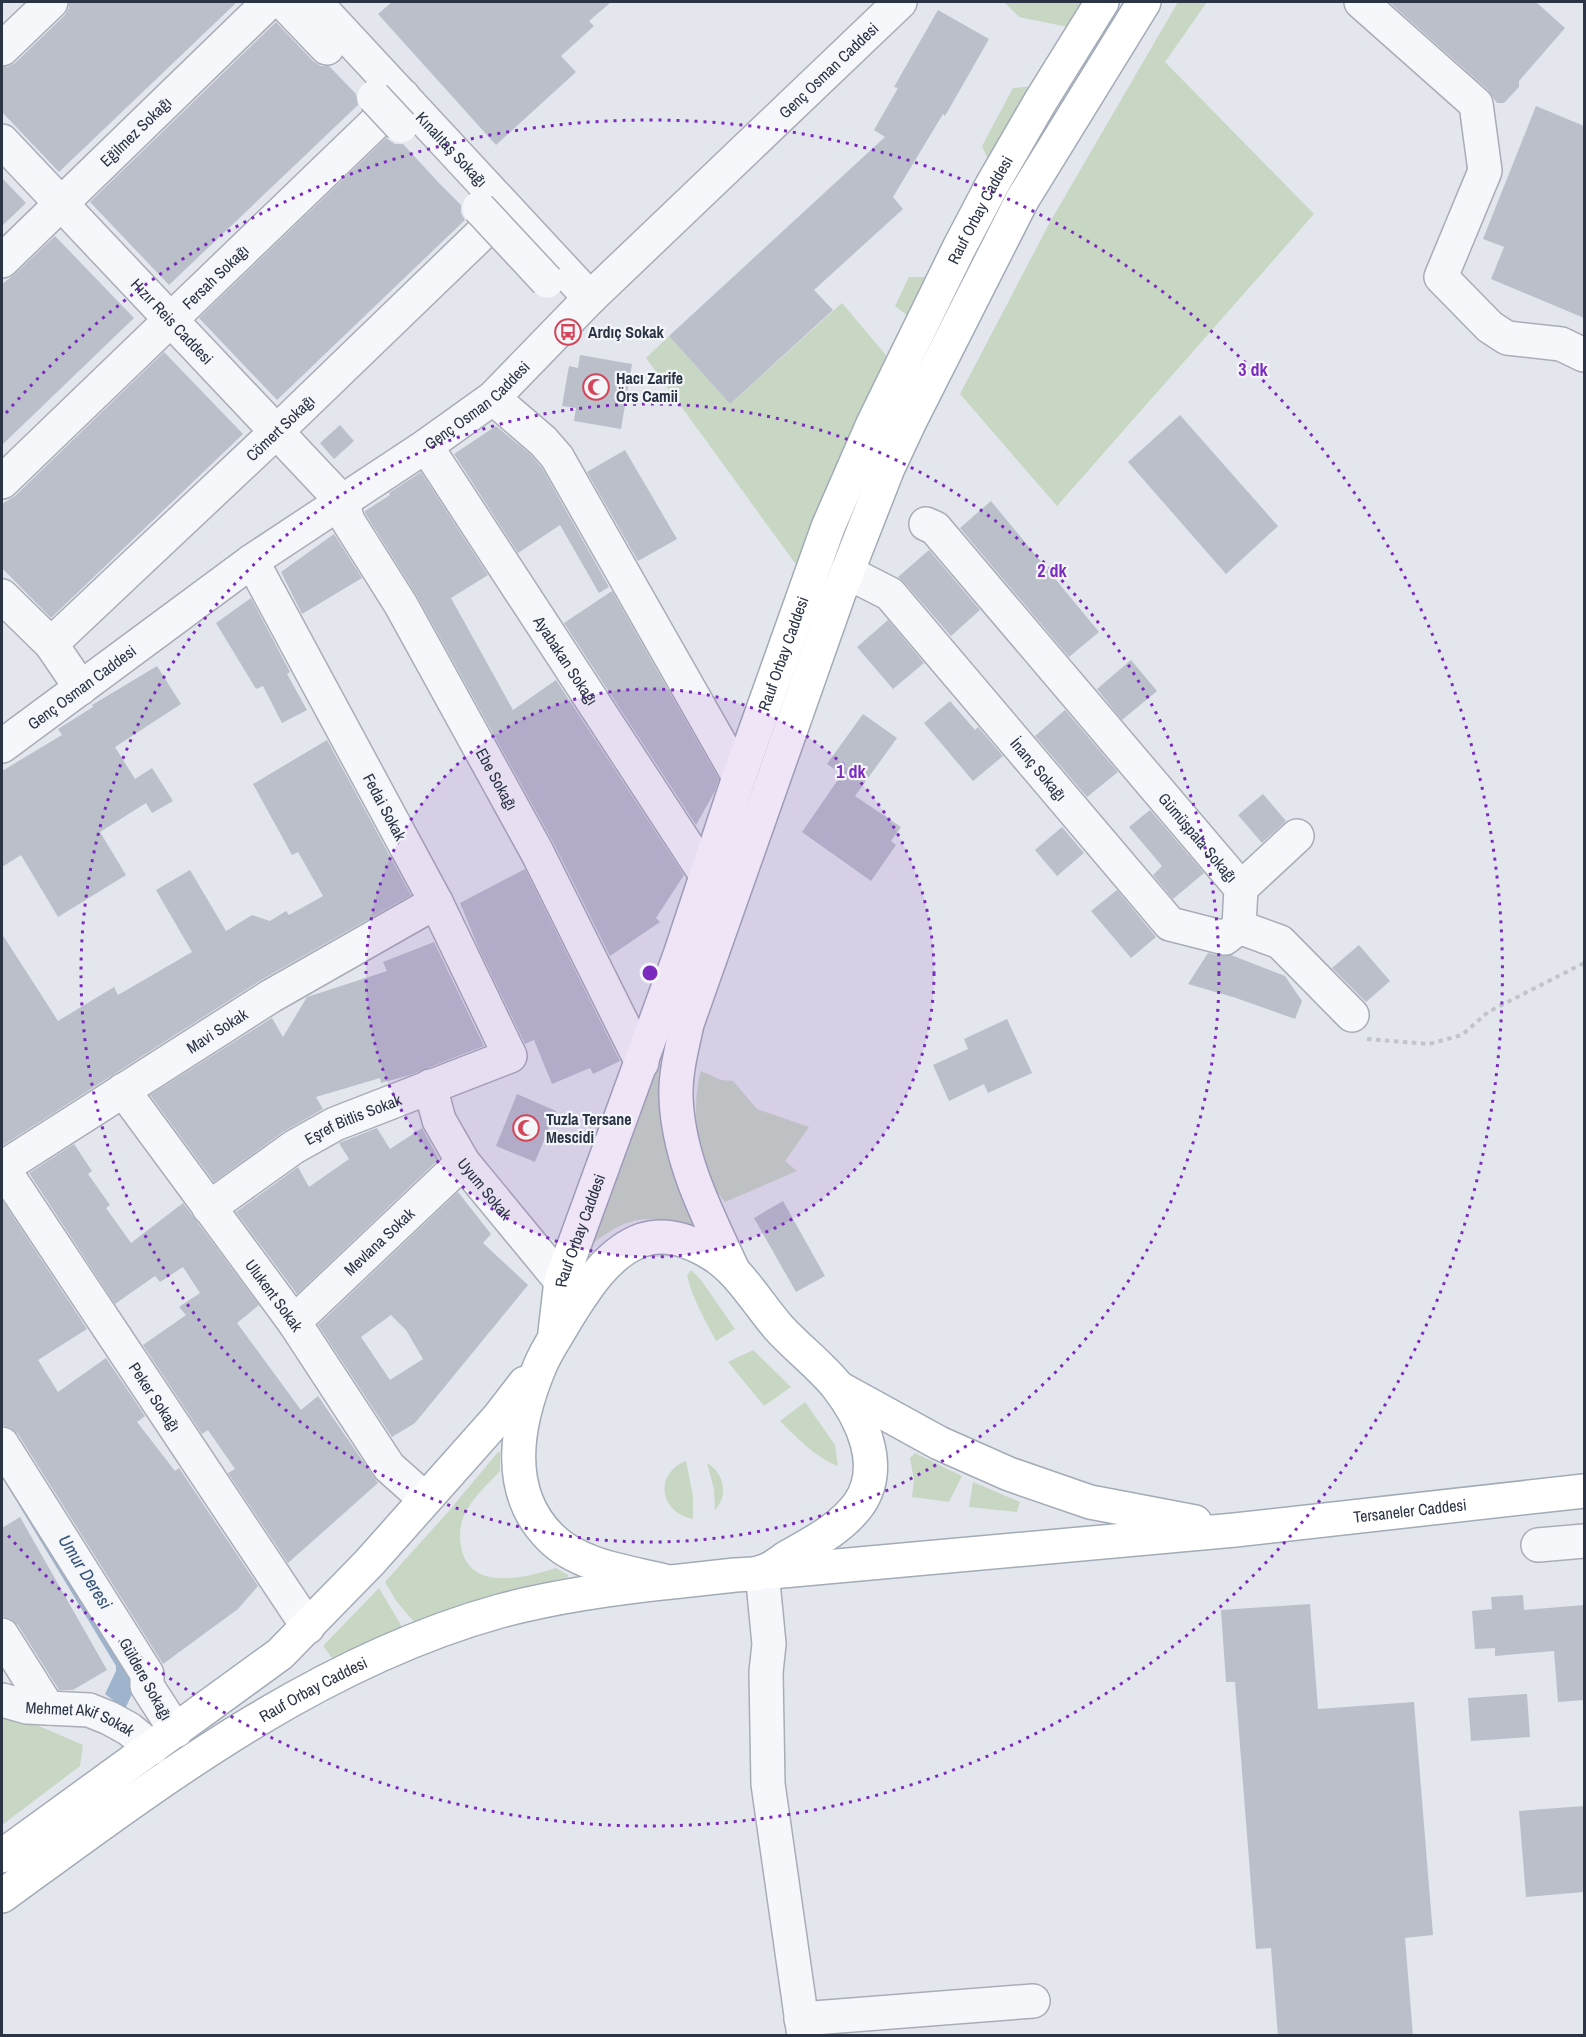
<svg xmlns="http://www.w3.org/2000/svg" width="1586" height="2037" font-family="'Archivo Narrow',sans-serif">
	<rect width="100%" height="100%" fill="#e3e6ec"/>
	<!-- green -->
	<g fill="#c8d6c4">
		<polygon points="1004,2 1084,2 1068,27 1019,17"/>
		<polygon points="1178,2 1207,2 1165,62 1314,214 1057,506 960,394 1050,222"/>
		<polygon points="1034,86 990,164 982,146 1013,88"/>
		<polygon points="909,277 933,277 913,320 895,306"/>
		<polygon points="842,303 890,360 800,570 646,358 669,336 730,404"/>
		<path d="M871,467l-212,596c0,16 -1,32 1,47 3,44 21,81 40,120 -50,-14 -66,-19 -109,15l247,-696z"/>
		<path d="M701,1071l20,9 12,1 24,28 52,18 -24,34 12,10 -72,31c-6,-8 -16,-17 -20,-26 -10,-21 -12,-84 -4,-105z"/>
		<path d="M691,1270l10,10 34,49 -19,12c-11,-21 -23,-42 -29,-65z"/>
		<polygon points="753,1350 791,1387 764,1406 728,1362"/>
		<path d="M805,1402l30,43 3,21c-22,-8 -41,-28 -58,-45z"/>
		<path d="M498,1452h2v19c-12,13 -28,27 -35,43 -6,11 -6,25 -3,37 11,41 66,26 94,17l12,7v2l-103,27 -51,18 -17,-20 -12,-20 63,-70z"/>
		<polygon points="915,1453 962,1476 949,1502 912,1497 914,1480 910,1458"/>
		<path d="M686,1461l7,35v23c-33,-6 -40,-45 -7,-58z"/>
		<path d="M707,1463c17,10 22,32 8,47l-1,-21z"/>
		<polygon points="973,1482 1020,1502 1017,1512 969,1507"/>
		<polygon points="379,1588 402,1627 333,1659 323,1646"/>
		<polygon points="2,1710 83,1745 80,1766 2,1825"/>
	</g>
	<!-- water -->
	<polygon fill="#9eb4cc" points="2,1450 139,1679 125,1709 105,1694 116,1671 116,1666 2,1477"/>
	<!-- building -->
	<g fill="#babfca" fill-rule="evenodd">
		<polygon points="69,2 237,2 59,172 2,112 2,67 7,67 15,63 64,16 69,8"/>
		<polygon points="392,2 611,2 589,21 594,26 561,56 576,72 496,145 378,14"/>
		<polygon points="1389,2 1536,2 1565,28 1519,81 1519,87 1504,103 1497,103 1488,90"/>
		<polygon points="938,10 989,39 945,116 943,114 893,197 903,209 814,290 833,310 730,404 669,336 885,137 874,130 898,88 894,87"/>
		<polygon points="276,22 313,61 321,66 329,66 356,94 358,105 169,285 90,202"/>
		<polygon points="1536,106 1584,126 1584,318 1491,279 1504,247 1483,239"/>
		<polygon points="386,138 395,144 403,144 439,183 461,205 461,213 465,220 277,400 199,318"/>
		<polygon points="2,178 26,203 2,226"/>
		<polygon points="55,236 134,318 2,445 2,284 15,274"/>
		<polygon points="164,352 243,434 51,618 2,568 2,504 15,496"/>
		<polygon points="580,355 632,364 621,429 574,421 576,408 562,406 569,366 578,368"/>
		<polygon points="1180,415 1278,526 1226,574 1128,462"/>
		<polygon points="340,425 354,441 334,459 320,443"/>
		<polygon points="496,426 530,454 542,468 609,587 599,593 560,525 518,553 454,454"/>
		<polygon points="625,450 677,539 638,561 587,472"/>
		<polygon points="421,472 488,575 451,598 513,710 556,680 684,875 656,918 660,922 610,956 554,844 417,596 365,513 365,511 390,495 389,493"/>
		<polygon points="991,501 1099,632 1069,657 960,528"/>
		<polygon points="334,534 362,578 302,614 281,572"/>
		<polygon points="929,550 980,610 951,636 904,582 898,577"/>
		<polygon points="612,591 719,779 715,791 696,825 564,623"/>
		<polygon points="251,598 290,672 287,674 307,710 282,723 263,686 256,689 216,623"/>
		<polygon points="888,620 924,663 893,689 857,647"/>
		<polygon points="1131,660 1157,691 1122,720 1097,689"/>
		<polygon points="157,666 181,704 115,747 135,779 152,768 173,801 152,813 146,803 100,832 126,875 58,917 21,855 2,867 2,771 62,735 58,729 93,707 92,705"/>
		<polygon points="950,701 975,730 978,727 1003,756 973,781 924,723"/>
		<polygon points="1065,710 1118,772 1087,797 1035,736"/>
		<polygon points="863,714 897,738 855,796 901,827 891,841 896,845 871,881 802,832 842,774 827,764"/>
		<polygon points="327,740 411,895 261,980 2,1146 2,934 58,1021 114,987 118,995 192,952 156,890 190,870 226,931 252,915 270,921 286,911 289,915 323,896 298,852 292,855 253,784"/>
		<polygon points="1263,794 1286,821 1262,843 1238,815"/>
		<polygon points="1150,810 1204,873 1173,899 1153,875 1162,866 1129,827"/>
		<polygon points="1062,827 1084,853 1057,876 1035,850"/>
		<polygon points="525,869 620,1061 593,1074 590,1068 552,1084 534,1040 525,1044 479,949 460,903"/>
		<polygon points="1117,890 1156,937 1131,958 1091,911"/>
		<polygon points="434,942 484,1046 410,1075 381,1083 380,1078 316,1097 323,1109 283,1132 214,1182 150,1095 272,1018 283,1037 307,997 387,971 383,962"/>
		<polygon points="1359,945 1390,981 1366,1002 1332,968"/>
		<polygon points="1208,953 1221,956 1231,955 1285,976 1302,1001 1295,1019 1236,998 1188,984"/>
		<polygon points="1007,1019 1032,1073 988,1093 984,1084 949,1101 933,1065 968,1049 964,1039"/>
		<polygon points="517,1094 556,1111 535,1162 496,1146"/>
		<polygon points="377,1128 390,1149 422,1128 439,1159 297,1294 236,1212 298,1167 309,1187 349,1159 339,1143"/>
		<polygon points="74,1144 92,1171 88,1174 110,1205 106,1208 131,1243 183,1203 259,1305 237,1323 301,1410 318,1396 378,1483 288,1563 228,1473 235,1469 208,1430 202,1434 143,1345 186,1315 179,1307 200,1293 183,1267 160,1282 155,1276 115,1304 29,1173"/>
		<path d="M458,1192l33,42 -8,9 45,42 -113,138 -23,14 -74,-112zM391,1315l15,15 17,29 -33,21 -29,-43z"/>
		<polygon points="2,1200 87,1329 38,1360 58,1392 106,1358 145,1416 137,1422 175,1471 179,1468 258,1586 238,1609 163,1664 18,1434 11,1428 2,1425"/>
		<polygon points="783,1201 825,1276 796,1292 754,1218"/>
		<polygon points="20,1517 107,1670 73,1690 59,1690 18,1625 11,1619 2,1616 2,1528"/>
		<polygon points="1523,1595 1524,1610 1584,1605 1584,1700 1558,1702 1554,1651 1495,1656 1495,1648 1475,1649 1472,1611 1492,1609 1491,1597"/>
		<polygon points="1310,1604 1318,1709 1414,1702 1433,1935 1405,1938 1413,2036 1278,2036 1271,1948 1256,1949 1235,1682 1226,1682 1221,1610"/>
		<polygon points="1527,1694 1530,1737 1471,1741 1468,1698"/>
		<polygon points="1584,1806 1584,1892 1526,1897 1519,1811"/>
	</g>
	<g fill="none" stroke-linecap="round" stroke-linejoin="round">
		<!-- minor casing -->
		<g stroke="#a8adb7" stroke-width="36">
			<g id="minor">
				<polyline points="283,2 327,48"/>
				<path id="s1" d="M315,2l275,296"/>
				<polyline points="1361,2 1476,104 1485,171 1441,277 1490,327 1507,338 1561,344 1584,355"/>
				<polyline points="2,49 51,2"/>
				<path id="s2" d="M2,141l340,360 6,20 53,84 136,247 105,211"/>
				<path id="s3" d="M2,261l267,-259"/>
				<polyline points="493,398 543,441 557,457 739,777"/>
				<path id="s4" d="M426,446l280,429"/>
				<path id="s5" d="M2,482l401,-386"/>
				<path id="s6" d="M926,524l9,4 306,360 -2,39 41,15 72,73"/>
				<path id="s7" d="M847,572l43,22 280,330 55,14 14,-11"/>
				<polyline points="2,596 51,644 81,688"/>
				<path id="s8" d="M51,644l225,-212 231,-223"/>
				<path id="s9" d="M2,746l250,-185 174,-115 67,-48 97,-100 310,-296"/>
				<polyline points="1241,888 1297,836"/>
				<path id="s10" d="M430,1086l9,34 24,42 98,119"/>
				<path id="s11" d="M123,1090l171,232 95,145 36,32"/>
				<path id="s12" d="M2,1167l306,460"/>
				<path id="s13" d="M2,1168l269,-172 165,-94"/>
				<path id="s14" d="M209,1208l85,-61 41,-23 175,-68 -74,-154 -184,-341"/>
				<path id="s15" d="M294,1322l169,-160"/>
				<polyline points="2,1444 147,1674 147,1686 176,1731"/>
				<polyline points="1538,1545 1584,1541"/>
				<polyline points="762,1572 769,1644 766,1672 768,1784 804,2036"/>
				<polyline points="2,1635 48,1708"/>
				<path id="s16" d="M2,1700l25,7 62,3 20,8 20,11 23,19"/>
				<polyline points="801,2019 1033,2001"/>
			</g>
		</g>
		<!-- major casing -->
		<g stroke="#a2abb8" stroke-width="36">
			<g id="major">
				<path d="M732,1268c-25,-54 -54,-110 -56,-171 -1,-24 6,-49 11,-73l152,-431 49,-125 22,-47 112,-221 122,-198"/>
				<path id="s17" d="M555,1332l6,-51 119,-326 59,-178 89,-250 44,-101 87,-178 33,-63 48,-83 62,-100"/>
				<polyline points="839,1388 939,1443 1009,1474 1090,1502 1195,1522"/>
				<path id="s18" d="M771,1572l464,-42 349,-39"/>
				<polyline points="2,1856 280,1654 369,1563 498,1418 525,1383"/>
				<path id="s19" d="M2,1896c154,-112 311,-233 498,-285 59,-16 120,-24 181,-30 18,-2 36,-4 54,-6 8,-1 20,0 27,-3 8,-2 17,-9 24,-14 26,-15 55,-29 73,-54 26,-38 3,-86 -22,-118 -17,-21 -40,-38 -58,-58 -22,-25 -39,-57 -67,-74 -21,-13 -46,-22 -70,-14 -34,12 -57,49 -75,78 -9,16 -20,31 -27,48 -23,55 -37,124 10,171 29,30 80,35 119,45"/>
			</g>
		</g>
		<!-- path -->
		<polyline stroke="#c1c4cb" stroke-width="4" stroke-dasharray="4.5 4.5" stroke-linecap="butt" points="1367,1039 1429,1044 1462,1035 1488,1012 1584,963"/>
		<!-- minor -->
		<use href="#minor" stroke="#f6f7fa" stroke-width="33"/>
		<!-- major -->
		<use href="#major" stroke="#fff" stroke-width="33"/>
		<!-- minor-bridge casing -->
		<g stroke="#a8adb7" stroke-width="36" stroke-linecap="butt">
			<g id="minor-bridge">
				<polyline points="374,97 401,126"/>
				<polyline points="479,208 547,281"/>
			</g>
		</g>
		<!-- minor-bridge -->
		<use href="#minor-bridge" stroke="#f6f7fa" stroke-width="33"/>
	</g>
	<!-- distance rings -->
	<circle cx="650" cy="973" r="284" fill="#7b2cbf" fill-opacity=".12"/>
	<g fill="none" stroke="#7b2cbf" stroke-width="3" stroke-dasharray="3 6">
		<circle cx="650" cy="973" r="284"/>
		<circle cx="650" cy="973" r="569"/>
		<path d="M6 413A853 853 0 1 1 6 1533"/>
	</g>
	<!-- icons -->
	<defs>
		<g id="bus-ring" transform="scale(1.35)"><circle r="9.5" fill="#f3f5f9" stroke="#d3465a" stroke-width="1.5"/><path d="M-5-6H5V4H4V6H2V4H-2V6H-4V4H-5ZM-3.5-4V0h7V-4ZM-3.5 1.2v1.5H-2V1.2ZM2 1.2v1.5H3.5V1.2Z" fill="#d3465a"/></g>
		<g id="mosque-ring" transform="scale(1.35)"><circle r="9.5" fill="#f3f5f9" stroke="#d3465a" stroke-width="1.5"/><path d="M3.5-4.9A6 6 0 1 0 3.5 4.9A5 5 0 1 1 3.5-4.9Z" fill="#d3465a"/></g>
	</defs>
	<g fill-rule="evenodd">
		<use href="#bus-ring" x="568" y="332"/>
		<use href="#mosque-ring" x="596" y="387"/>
		<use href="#mosque-ring" x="526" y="1128"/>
	</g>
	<g text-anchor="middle" stroke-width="4.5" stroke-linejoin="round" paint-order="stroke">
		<!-- street labels -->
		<g font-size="16" fill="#2a3445" stroke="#f3f5f9">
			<text dy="6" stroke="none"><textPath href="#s9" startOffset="1071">Genç Osman Caddesi</textPath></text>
			<text dy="6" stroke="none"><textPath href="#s3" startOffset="186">Eğilmez Sokağı</textPath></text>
			<text dy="6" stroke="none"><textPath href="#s1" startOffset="201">Kınalıtaş Sokağı</textPath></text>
			<text dy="6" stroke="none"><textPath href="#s17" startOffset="1203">Rauf Orbay Caddesi</textPath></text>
			<text dy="6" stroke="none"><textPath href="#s5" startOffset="296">Fersah Sokağı</textPath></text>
			<text dy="6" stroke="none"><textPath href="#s2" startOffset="248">Hızır Reis Caddesi</textPath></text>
			<text dy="6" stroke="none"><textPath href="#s9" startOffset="585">Genç Osman Caddesi</textPath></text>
			<text dy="6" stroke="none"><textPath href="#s8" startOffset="315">Cömert Sokağı</textPath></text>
			<text dy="6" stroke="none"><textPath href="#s17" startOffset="717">Rauf Orbay Caddesi</textPath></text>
			<text dy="6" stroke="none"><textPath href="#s4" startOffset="256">Ayabakan Sokağı</textPath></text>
			<text dy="6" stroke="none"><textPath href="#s9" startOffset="99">Genç Osman Caddesi</textPath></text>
			<text dy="6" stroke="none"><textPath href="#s7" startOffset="278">İnanç Sokağı</textPath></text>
			<text dy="6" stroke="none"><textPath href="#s2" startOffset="814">Ebe Sokağı</textPath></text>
			<text transform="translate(385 807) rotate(62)" y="6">Fedai Sokak</text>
			<text dy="6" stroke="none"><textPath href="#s6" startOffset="416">Gümüşpala Sokağı</textPath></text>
			<text dy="6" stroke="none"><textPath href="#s13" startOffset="255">Mavi Sokak</textPath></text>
			<text dy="6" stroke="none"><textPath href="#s14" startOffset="170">Eşref Bitlis Sokak</textPath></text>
			<text dy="6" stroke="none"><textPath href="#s10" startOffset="118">Uyum Sokak</textPath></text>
			<text dy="6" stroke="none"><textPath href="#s17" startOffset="105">Rauf Orbay Caddesi</textPath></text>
			<text dy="6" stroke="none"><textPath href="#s15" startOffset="117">Mevlana Sokak</textPath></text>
			<text dy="6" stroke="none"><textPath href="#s11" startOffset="255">Ulukent Sokak</textPath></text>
			<text dy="6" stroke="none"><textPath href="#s12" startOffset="276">Peker Sokağı</textPath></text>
			<text dy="6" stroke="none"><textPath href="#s18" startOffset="642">Tersaneler Caddesi</textPath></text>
			<text transform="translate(146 1679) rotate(61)" y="6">Güldere Sokağı</text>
			<text dy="6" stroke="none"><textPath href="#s19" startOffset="374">Rauf Orbay Caddesi</textPath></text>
			<text dy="6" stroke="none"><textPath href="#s16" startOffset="81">Mehmet Akif Sokak</textPath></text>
		</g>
		<!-- poi labels -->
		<g font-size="16" font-weight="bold" fill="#2a3445" stroke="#f3f5f9" text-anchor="start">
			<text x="588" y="338">Ardıç Sokak</text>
			<text x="616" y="384">Hacı Zarife<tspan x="616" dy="18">Örs Camii</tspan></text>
			<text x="546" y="1125">Tuzla Tersane<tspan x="546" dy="18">Mescidi</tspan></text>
		</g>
		<!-- water labels -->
		<g font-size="18" font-style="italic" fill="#33527a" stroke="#f3f5f9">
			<text transform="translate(85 1572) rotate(58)" y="6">Umur Deresi</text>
		</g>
	</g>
	<circle cx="650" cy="973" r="9" fill="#7b2cbf" stroke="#f3f5f9" stroke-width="3"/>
	<g font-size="18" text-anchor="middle" font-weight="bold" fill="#7b2cbf" stroke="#f3f5f9" stroke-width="4.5" stroke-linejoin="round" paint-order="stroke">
		<text x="1253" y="376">3 dk</text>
		<text x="1052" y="577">2 dk</text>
		<text x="851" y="778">1 dk</text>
	</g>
	<!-- border -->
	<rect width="1586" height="2037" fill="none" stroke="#2a3445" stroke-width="6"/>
</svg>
